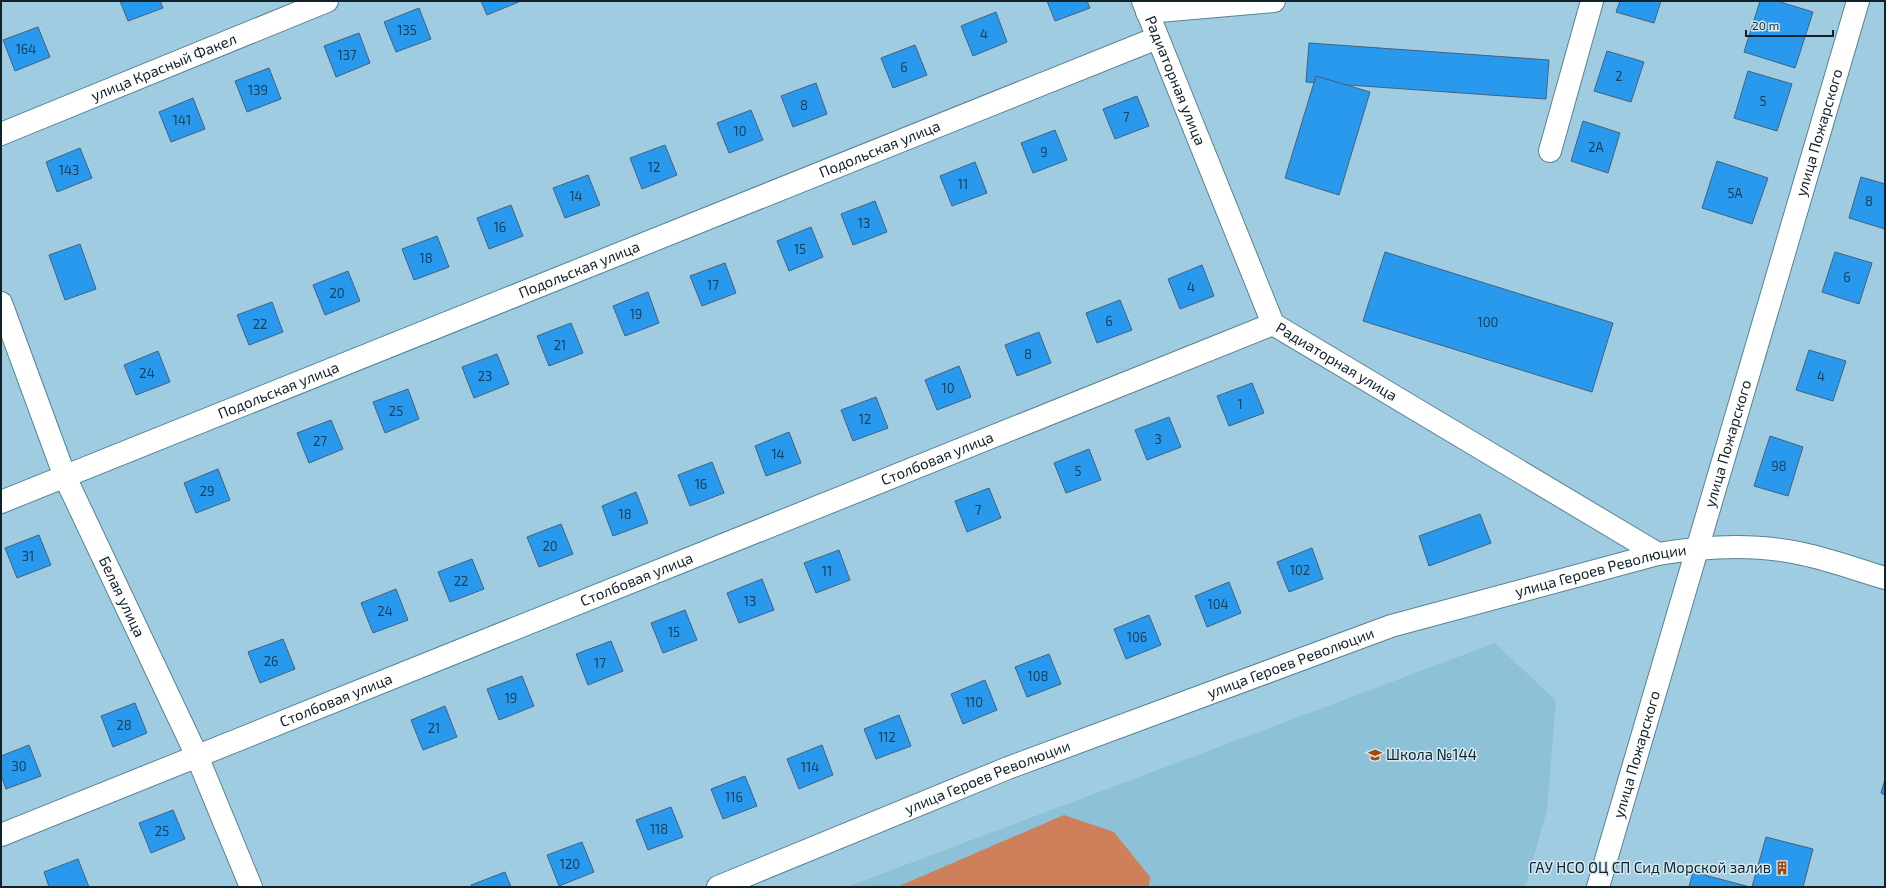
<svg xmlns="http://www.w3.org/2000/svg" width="1886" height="888" font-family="'Exo 2',sans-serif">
	<rect width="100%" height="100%" fill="#9fcce0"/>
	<!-- built -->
	<polygon fill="#8cc1d7" points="1495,643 1556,701 1547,810 1525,887 847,887"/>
	<!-- green -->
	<polygon fill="#cd8059" points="1064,815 1114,832 1150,877 1149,887 897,887"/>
	<!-- building -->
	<g fill="#2999ee" stroke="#45617c">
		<polygon points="120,1 160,1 163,8 128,21"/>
		<polygon points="481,1 521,1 487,15"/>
		<polygon points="1047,1 1087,1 1090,8 1055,21"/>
		<polygon points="1620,1 1661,1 1654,23 1616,12"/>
		<polygon points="1760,1 1777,1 1813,12 1795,68 1744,52"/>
		<polygon points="419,8 431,39 396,52 384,22"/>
		<polygon points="996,12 1007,42 973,56 961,26"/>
		<polygon points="38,27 50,57 15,71 3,40"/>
		<polygon points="359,33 370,63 336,77 324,46"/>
		<polygon points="1309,43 1549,60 1546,99 1306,82"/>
		<polygon points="915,45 927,75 893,88 881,58"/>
		<polygon points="1607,51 1644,62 1631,102 1594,91"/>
		<polygon points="269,68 281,99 247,112 235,81"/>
		<polygon points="1748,71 1792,84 1777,131 1734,118"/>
		<polygon points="1316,76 1370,92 1339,195 1285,178"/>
		<polygon points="816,83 827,114 793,127 781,96"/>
		<polygon points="1137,96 1149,126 1115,139 1103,109"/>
		<polygon points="193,98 205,129 171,142 159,112"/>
		<polygon points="751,110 763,140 729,153 717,123"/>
		<polygon points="1583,121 1620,133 1608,173 1571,161"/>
		<polygon points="1055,130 1067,160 1033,173 1021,143"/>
		<polygon points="665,145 677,175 642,189 630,158"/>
		<polygon points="80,148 92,178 57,192 46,162"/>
		<polygon points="1717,161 1768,178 1752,224 1702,208"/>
		<polygon points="975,162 987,193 952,206 940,176"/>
		<polygon points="588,175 600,205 565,218 553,188"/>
		<polygon points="1861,177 1885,184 1885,229 1849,218"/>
		<polygon points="875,201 887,232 853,245 841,214"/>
		<polygon points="511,205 523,236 489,249 477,218"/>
		<polygon points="811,227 823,257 789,271 777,241"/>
		<polygon points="437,236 449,267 414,280 402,249"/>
		<polygon points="80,244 96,289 65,300 49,255"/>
		<polygon points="1385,252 1613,323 1592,392 1363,321"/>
		<polygon points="1835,252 1872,263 1859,304 1822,292"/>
		<polygon points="725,263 736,293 702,306 690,276"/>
		<polygon points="1202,265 1214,296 1180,309 1168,279"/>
		<polygon points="348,271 360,301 325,315 313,285"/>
		<polygon points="648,292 659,323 625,336 613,306"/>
		<polygon points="1120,300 1132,330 1097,343 1086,313"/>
		<polygon points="272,302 283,332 249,345 237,315"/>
		<polygon points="571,323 583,353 549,366 537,336"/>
		<polygon points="1039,332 1051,363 1017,376 1005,345"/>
		<polygon points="1809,350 1846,361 1833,401 1796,390"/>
		<polygon points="158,351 170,382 136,395 124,365"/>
		<polygon points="497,354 509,384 474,398 462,367"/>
		<polygon points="959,366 971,397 937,410 925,380"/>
		<polygon points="1252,383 1264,413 1229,426 1217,396"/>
		<polygon points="408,389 419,419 385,433 373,402"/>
		<polygon points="876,397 888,428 853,441 841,410"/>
		<polygon points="1169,417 1181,447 1147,460 1135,430"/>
		<polygon points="331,420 343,449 309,463 297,433"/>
		<polygon points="789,432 801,463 766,476 755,446"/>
		<polygon points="1770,436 1803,447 1788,496 1754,486"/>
		<polygon points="1089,449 1101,480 1066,493 1054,463"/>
		<polygon points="712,462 724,493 690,506 678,475"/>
		<polygon points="218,469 230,500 196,513 184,483"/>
		<polygon points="989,488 1001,518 967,532 955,501"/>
		<polygon points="636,492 648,523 613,536 602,506"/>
		<polygon points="1480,514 1491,543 1429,566 1419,536"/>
		<polygon points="561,524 573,554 539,567 527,537"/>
		<polygon points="39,535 51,565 17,578 5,548"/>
		<polygon points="1312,548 1323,579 1289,592 1277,562"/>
		<polygon points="839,550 850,580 816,593 804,563"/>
		<polygon points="472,559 484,589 450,602 438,572"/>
		<polygon points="762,579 774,610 739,623 727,593"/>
		<polygon points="1229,582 1241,613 1207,627 1195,596"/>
		<polygon points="396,589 408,620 373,633 361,603"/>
		<polygon points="685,610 697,640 663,653 651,623"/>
		<polygon points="1149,615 1161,645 1126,659 1114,629"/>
		<polygon points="283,639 295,669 260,683 248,652"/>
		<polygon points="611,641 623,671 588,685 576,654"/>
		<polygon points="1049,654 1061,684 1027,697 1015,667"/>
		<polygon points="522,676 534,706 499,720 487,689"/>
		<polygon points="985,680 997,710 963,724 951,694"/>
		<polygon points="135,703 147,733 113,747 101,716"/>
		<polygon points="445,706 457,737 423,750 411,720"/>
		<polygon points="899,715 911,746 876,759 864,729"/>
		<polygon points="29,745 41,776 6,789 1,775 1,756"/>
		<polygon points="822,745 833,775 799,789 787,759"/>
		<polygon points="745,776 757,806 723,819 711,789"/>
		<polygon points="1885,779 1885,795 1881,793"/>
		<polygon points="671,807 683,837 648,850 636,820"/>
		<polygon points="173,810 185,839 151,853 139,823"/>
		<polygon points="1766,837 1813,849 1803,887 1752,887"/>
		<polygon points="582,842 594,872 559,886 547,855"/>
		<polygon points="78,859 89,887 49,887 44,872"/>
		<polygon points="505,872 511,887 472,887 471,885"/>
		<polygon points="1693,872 1750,887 1689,887"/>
	</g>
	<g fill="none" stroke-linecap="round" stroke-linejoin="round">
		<!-- minor casing -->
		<g stroke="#588395" stroke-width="24">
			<g id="minor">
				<path id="s1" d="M1143,1l130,323 385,230"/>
				<polyline points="1147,12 1274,1"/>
				<path id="s2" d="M1,134l326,-133"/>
				<polyline points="1550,151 1592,1"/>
				<path id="s3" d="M1,303l64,174 132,279 54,131"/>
				<path id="s4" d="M1,502l1156,-464"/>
				<path id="s5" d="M1,835l1272,-511"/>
				<path id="s6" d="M718,887l290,-119 383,-142 267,-72c48,-8 97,-11 145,0 28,6 55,16 82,24"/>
				<path id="s7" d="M1598,887l260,-886"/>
			</g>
		</g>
		<!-- minor -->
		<use href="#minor" stroke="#fff" stroke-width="22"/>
	</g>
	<!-- icons -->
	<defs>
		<g id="school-bare" transform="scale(1.08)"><path d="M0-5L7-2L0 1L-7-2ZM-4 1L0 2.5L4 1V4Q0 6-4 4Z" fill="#a84700" stroke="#d3e9f3" stroke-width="2.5" paint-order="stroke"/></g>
		<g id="building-bare" transform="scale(1.08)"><path d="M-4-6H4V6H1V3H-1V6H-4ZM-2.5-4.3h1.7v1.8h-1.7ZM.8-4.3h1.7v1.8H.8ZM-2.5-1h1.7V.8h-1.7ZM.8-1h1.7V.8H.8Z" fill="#a84700" stroke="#d3e9f3" stroke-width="2.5" paint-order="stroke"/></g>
	</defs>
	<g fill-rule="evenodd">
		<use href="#school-bare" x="1375" y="755"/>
		<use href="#building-bare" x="1782" y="868"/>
	</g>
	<g text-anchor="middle" stroke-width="3" stroke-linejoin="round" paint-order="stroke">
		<!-- number labels -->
		<g font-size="13" fill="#17405b">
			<text x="407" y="35">135</text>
			<text x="984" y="39">4</text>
			<text x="26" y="54">164</text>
			<text x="347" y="60">137</text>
			<text x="904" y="72">6</text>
			<text x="1619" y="81">2</text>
			<text x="258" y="95">139</text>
			<text x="1763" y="106">5</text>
			<text x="804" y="110">8</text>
			<text x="1126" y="122">7</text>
			<text x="182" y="125">141</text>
			<text x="740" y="136">10</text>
			<text x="1596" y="152">2А</text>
			<text x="1044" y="157">9</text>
			<text x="654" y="172">12</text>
			<text x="69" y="175">143</text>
			<text x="963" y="189">11</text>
			<text x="1735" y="198">5А</text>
			<text x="576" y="201">14</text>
			<text x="1869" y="206">8</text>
			<text x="864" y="228">13</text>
			<text x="500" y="232">16</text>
			<text x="800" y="254">15</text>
			<text x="426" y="263">18</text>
			<text x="1847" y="282">6</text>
			<text x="713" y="290">17</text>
			<text x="1191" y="292">4</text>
			<text x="337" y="298">20</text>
			<text x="636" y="319">19</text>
			<text x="1109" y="326">6</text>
			<text x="1488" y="327">100</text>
			<text x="260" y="329">22</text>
			<text x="560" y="350">21</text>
			<text x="1028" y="359">8</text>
			<text x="147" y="378">24</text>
			<text x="485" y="381">23</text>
			<text x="1821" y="381">4</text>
			<text x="948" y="393">10</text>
			<text x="1240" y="409">1</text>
			<text x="396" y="416">25</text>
			<text x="865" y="424">12</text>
			<text x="1158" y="444">3</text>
			<text x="320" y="446">27</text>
			<text x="778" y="459">14</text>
			<text x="1779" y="471">98</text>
			<text x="1078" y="476">5</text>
			<text x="701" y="489">16</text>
			<text x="207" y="496">29</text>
			<text x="978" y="515">7</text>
			<text x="625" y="519">18</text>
			<text x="550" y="551">20</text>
			<text x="28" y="561">31</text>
			<text x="1300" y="575">102</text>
			<text x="827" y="576">11</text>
			<text x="461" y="586">22</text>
			<text x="750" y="606">13</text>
			<text x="1218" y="609">104</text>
			<text x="385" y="616">24</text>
			<text x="674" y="637">15</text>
			<text x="1137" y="642">106</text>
			<text x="271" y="666">26</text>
			<text x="600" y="668">17</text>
			<text x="1038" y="681">108</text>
			<text x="511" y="703">19</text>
			<text x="974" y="707">110</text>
			<text x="124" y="730">28</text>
			<text x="434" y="733">21</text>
			<text x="887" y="742">112</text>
			<text x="19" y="771">30</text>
			<text x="810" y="772">114</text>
			<text x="734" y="802">116</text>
			<text x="659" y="834">118</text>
			<text x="162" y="836">25</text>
			<text x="570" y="869">120</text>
		</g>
		<!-- street labels -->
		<g font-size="15" fill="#11222a" stroke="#d3e9f3">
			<text dy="5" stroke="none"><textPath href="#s2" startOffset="176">улица Красный Факел</textPath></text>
			<text dy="5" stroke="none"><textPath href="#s1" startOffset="86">Радиаторная улица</textPath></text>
			<text dy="5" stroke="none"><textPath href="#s7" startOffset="786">улица Пожарского</textPath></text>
			<text dy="5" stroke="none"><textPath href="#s4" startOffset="947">Подольская улица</textPath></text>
			<text dy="5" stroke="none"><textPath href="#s4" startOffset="623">Подольская улица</textPath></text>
			<text dy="5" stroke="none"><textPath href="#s1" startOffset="422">Радиаторная улица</textPath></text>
			<text dy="5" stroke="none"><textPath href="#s4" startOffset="299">Подольская улица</textPath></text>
			<text dy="5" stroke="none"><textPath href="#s7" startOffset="462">улица Пожарского</textPath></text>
			<text dy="5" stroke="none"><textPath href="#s5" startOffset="1009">Столбовая улица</textPath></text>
			<text dy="5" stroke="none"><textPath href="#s6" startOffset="939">улица Героев Революции</textPath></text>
			<text dy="5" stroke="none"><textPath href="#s5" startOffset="685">Столбовая улица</textPath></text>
			<text dy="5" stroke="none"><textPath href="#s3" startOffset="318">Белая улица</textPath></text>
			<text dy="5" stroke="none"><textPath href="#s6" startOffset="615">улица Героев Революции</textPath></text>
			<text dy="5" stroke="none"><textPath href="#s5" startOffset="361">Столбовая улица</textPath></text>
			<text dy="5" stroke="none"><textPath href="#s7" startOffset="138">улица Пожарского</textPath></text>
			<text dy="5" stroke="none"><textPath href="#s6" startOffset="291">улица Героев Революции</textPath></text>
		</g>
		<!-- poi labels -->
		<g font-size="15" fill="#11222a" stroke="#d3e9f3" text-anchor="start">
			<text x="1386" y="760">Школа №144</text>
			<text x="1771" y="873" text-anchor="end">ГАУ НСО ОЦ СП Сид Морской залив</text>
		</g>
	</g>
	<!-- border -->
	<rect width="1886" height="888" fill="none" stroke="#11222a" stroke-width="4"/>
	<!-- scale -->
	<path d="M1746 30v6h87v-6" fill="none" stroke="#11222a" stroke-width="2"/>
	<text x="1752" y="30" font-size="12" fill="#11222a" stroke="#d3e9f3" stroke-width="3" paint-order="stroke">20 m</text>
</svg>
